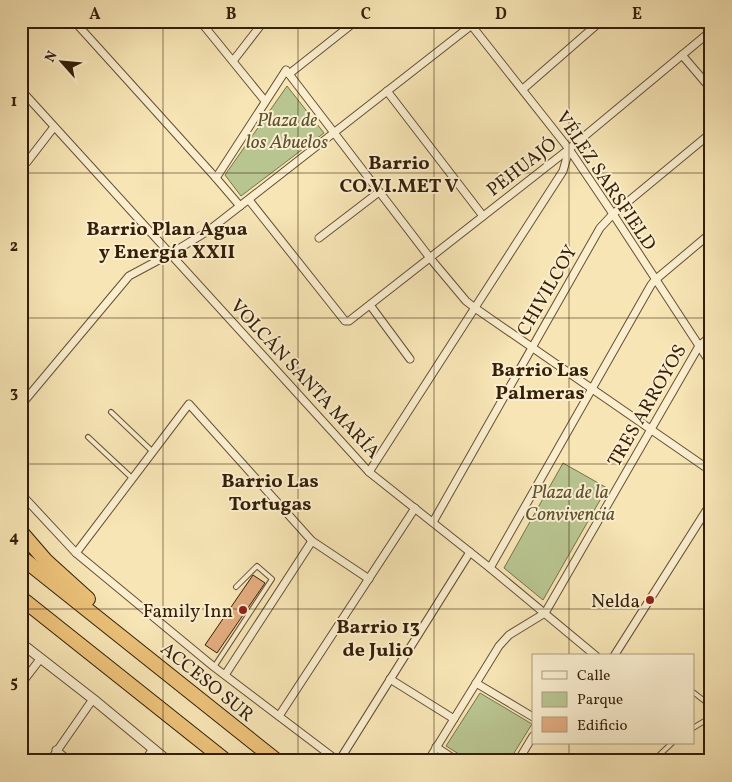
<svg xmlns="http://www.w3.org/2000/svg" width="732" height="782" font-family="Vollkorn,serif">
	<rect width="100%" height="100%" fill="#f7e5b5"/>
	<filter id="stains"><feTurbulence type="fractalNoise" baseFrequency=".004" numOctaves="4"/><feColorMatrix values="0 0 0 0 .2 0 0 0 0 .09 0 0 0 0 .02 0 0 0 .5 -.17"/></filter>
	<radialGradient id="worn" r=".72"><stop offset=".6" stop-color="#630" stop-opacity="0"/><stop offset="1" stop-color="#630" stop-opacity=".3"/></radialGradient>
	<!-- green -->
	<g fill="#b9c591" stroke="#76724c">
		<polygon points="287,86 324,133 241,196 225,175"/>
		<polygon points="563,463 607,488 543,600 504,568"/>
		<polygon points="480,693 532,724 509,761 470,761 446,746"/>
	</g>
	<!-- building -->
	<polygon fill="#e3ac7f" stroke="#341f08" points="253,575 265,583 217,653 205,645"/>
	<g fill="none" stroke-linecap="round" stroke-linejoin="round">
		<!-- service casing -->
		<g stroke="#655033" stroke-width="6">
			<g id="service">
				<polyline points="111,412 153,452"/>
				<polyline points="88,437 133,479"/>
				<polyline points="214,667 272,579 257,566 236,587"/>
				<polyline points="693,692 711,706"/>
				<polyline points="693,728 711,717"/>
				<polyline points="653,761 672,743"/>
			</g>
		</g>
		<!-- minor casing -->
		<g stroke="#655033" stroke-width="9">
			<g id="minor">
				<polyline points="74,21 216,178 240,206"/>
				<polyline points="200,21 265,101"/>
				<polyline points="468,21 569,149 613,214 711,364"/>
				<polyline points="682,55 711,89"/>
				<polyline points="233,61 264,21"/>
				<polyline points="289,74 356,21"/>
				<polyline points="523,89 601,21"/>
				<polyline points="21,90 369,472 490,568 596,656"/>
				<polyline points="387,91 483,216"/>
				<polyline points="27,162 54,127"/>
				<polyline points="216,178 286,70 430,258 466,301 475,308 711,471"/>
				<polyline points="249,200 345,321 349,321 569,149 711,31"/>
				<polyline points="319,238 379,192"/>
				<polyline points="370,305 410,359"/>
				<polyline points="21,405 129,276 170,254 208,231 477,21"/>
				<polyline points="369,472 563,171 569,150"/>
				<polyline points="21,494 76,553 214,667 338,761"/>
				<polyline points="433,522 600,228 613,214 711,133"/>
				<polyline points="76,553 189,404 312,541 369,579"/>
				<polyline points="490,568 651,285 655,280 711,233"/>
				<polyline points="614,656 711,503"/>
				<polyline points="225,675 312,541"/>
				<polyline points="390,679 454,719"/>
				<polyline points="476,683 533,717"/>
				<polyline points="21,684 41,658"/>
				<polyline points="279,716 415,508"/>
				<polyline points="436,747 457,761"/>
				<polyline points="56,750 69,761"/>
				<polyline points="50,761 93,699"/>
				<polyline points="145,761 153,748"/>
				<polyline points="339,761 470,552"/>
				<polyline points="428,761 499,646 509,635 545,613 699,346 711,336"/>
				<polyline points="518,761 533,736"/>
				<polyline points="710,761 711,761"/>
			</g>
		</g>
		<!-- tertiary casing -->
		<g stroke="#655033" stroke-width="11">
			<polyline id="tertiary" points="21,643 93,699 168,761"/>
		</g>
		<!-- motorway casing -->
		<g stroke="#341f08" stroke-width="16">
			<g id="motorway">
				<polyline points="21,532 46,561 88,599"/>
				<polyline points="21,557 277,761"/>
				<polyline points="21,598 226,761"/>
			</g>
		</g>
		<!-- service -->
		<use href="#service" stroke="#faeecf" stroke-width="4"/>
		<!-- minor -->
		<use href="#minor" stroke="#faeecf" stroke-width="7"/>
		<!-- tertiary -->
		<use href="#tertiary" stroke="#faeecf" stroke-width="9"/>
		<!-- motorway -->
		<use href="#motorway" stroke="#ecc27a" stroke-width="14"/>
	</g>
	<!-- grid -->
	<path fill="none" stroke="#341f08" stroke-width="1" stroke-opacity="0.55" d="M163,21v740M298,21v740M434,21v740M569,21v635M21,173h690M21,318h690M21,464h690M21,609h690M569,743v18"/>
	<!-- markers -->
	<g fill="#8f2418" stroke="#faeecf" stroke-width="2">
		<circle cx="650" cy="600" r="5"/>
		<circle cx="243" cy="610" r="5"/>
	</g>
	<g text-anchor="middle" stroke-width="4" stroke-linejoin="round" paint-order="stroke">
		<!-- park labels -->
		<g font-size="19" font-style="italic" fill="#5c5131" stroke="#faeecf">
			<text x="287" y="126">Plaza de<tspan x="287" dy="22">los Abuelos</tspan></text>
			<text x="570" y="498">Plaza de la<tspan x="570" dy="22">Convivencia</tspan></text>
		</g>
		<!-- street labels -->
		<g font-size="19" fill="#341f08" stroke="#faeecf">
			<text transform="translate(521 166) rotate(-38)" y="7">PEHUAJÓ</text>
			<text transform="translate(607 180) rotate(56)" y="7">VÉLEZ SARSFIELD</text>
			<text transform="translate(546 290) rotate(-60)" y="7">CHIVILCOY</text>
			<text transform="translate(306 378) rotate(47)" y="7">VOLCÁN SANTA MARÍA</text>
			<text transform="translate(646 405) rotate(-60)" y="7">TRES ARROYOS</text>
			<text transform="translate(208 681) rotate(39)" y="7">ACCESO SUR</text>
		</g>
		<!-- poi labels -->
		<g font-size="19" fill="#341f08" stroke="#faeecf" text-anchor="end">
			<text x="640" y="607">Nelda</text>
			<text x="233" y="617">Family Inn</text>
		</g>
		<!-- neighbourhood labels -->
		<g font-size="20" font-weight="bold" fill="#341f08" stroke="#faeecf">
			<text x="399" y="169">Barrio<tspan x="399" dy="23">CO.VI.MET V</tspan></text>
			<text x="167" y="235">Barrio Plan Agua<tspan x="167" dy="23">y Energía XXII</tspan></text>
			<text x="540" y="376">Barrio Las<tspan x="540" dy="23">Palmeras</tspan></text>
			<text x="270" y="487">Barrio Las<tspan x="270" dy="23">Tortugas</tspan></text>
			<text x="378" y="633">Barrio 13<tspan x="378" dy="23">de Julio</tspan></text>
		</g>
	</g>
	<!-- margin -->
	<rect width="732" height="782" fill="none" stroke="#f7e5b5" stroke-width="55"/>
	<!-- legend -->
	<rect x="532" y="654" width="162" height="90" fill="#faeecf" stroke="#ab9b7f"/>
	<rect x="542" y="671" width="25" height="8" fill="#faeecf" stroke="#ab9b7f"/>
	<text x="577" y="680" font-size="15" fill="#341f08">Calle</text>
	<rect x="542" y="692" width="25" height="15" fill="#b9c591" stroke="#ab9b7f"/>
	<text x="577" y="704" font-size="15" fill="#341f08">Parque</text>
	<rect x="542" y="717" width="25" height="15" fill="#e3ac7f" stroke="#ab9b7f"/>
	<text x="577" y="730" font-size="15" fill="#341f08">Edificio</text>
	<!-- north arrow -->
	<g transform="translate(62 62) rotate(297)" stroke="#faeecf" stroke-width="4" paint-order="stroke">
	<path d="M0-4L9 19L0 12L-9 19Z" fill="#341f08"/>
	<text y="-8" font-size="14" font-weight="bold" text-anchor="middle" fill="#341f08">N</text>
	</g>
	<rect x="28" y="28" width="676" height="726" fill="none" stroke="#341f08" stroke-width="2"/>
	<g font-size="16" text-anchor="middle" font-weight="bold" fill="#341f08">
		<text x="95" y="19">A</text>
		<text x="231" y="19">B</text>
		<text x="366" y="19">C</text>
		<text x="501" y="19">D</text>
		<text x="637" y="19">E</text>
		<text x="14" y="106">1</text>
		<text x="14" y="251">2</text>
		<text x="14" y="397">3</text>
		<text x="14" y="542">4</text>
		<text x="14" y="687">5</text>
	</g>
	<rect width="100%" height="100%" filter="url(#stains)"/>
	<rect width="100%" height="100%" fill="url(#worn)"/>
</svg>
